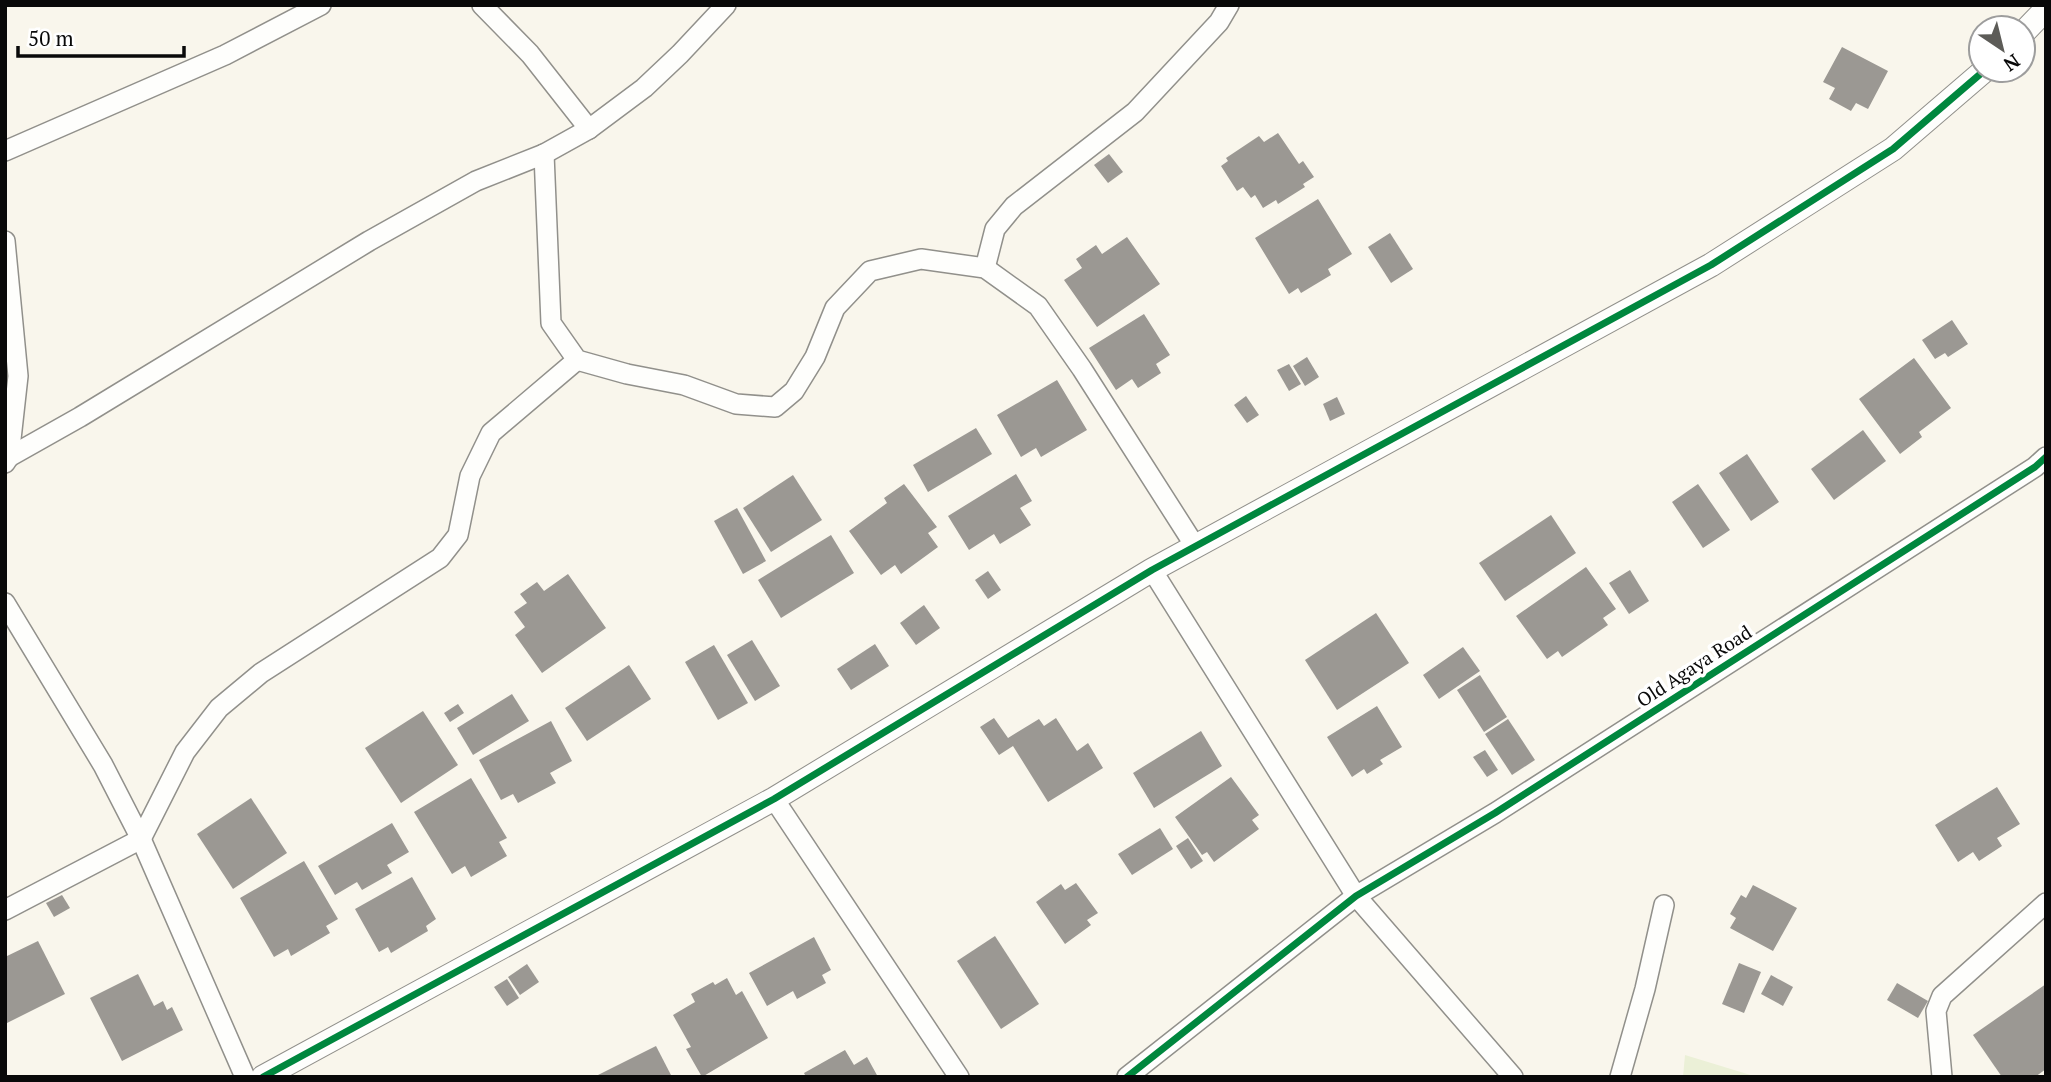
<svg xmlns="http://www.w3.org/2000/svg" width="2051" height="1082" font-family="'PT Serif',serif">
	<rect width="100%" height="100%" fill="#f9f6ec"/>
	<!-- pitch -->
	<polygon fill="#ebf0d7" points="1685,1055 1757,1077 1683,1077"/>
	<!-- building -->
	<g fill="#9b9893">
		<polygon points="1842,47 1888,71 1868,109 1856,103 1851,111 1829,99 1835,88 1823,82"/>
		<polygon points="1278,133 1299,164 1303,161 1314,177 1303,184 1305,187 1278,204 1276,200 1263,208 1255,195 1251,198 1243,187 1237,191 1221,166 1228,161 1226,158 1259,136 1264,142"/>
		<polygon points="1109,154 1123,172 1108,183 1094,165"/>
		<polygon points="1318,199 1352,254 1328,269 1331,275 1301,293 1298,288 1289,294 1255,238"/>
		<polygon points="1390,233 1413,269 1391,283 1368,247"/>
		<polygon points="1127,237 1160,284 1097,327 1064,280 1082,268 1076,259 1096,245 1102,254"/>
		<polygon points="1144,314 1170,355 1156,364 1161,373 1138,388 1132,379 1116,390 1089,348"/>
		<polygon points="1952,320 1968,344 1948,357 1945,353 1935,359 1922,340"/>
		<polygon points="1307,357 1319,377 1305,386 1293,366"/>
		<polygon points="1914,358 1951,408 1919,432 1922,437 1900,454 1859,399"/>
		<polygon points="1289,364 1301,384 1289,391 1277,370"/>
		<polygon points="1057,380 1087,430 1041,457 1036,448 1021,457 997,415"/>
		<polygon points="1246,396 1259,415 1247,423 1234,405"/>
		<polygon points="1337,397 1345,414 1330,421 1323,404"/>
		<polygon points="976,428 992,454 928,492 913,465"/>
		<polygon points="1863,430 1886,461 1834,500 1811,469"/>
		<polygon points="1747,454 1779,502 1751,521 1719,473"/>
		<polygon points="1016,474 1032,501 1020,508 1031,525 1000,544 994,534 969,550 948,516"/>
		<polygon points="793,475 822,520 771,552 743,508"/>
		<polygon points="904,484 937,527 928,533 938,547 901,574 895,565 881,575 849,531 887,503 884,498"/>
		<polygon points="1698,484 1730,530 1703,548 1672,502"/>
		<polygon points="737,508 766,561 743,574 714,521"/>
		<polygon points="1551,515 1576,553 1505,601 1479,563"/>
		<polygon points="831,535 854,573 781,618 758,580"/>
		<polygon points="1586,567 1616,609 1603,618 1608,625 1562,657 1558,651 1547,659 1516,616"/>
		<polygon points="1630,570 1649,601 1629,614 1609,583"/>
		<polygon points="988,571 1001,590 988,599 975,580"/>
		<polygon points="568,574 606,628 542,673 515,635 525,627 514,612 527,603 520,594 537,582 544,591"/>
		<polygon points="924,605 940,628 916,645 900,623"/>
		<polygon points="1376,613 1409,663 1337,710 1305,660"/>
		<polygon points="752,640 780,686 755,701 727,655"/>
		<polygon points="875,644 889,666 851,690 837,669"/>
		<polygon points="714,645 748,703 718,720 685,662"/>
		<polygon points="1463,647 1480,671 1439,699 1423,675"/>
		<polygon points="629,665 651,699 587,741 565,708"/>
		<polygon points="1480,675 1507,717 1484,732 1457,690"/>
		<polygon points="512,694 529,721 473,755 457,728"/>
		<polygon points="458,704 464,713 450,722 444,713"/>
		<polygon points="1377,706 1402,747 1380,760 1383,764 1367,774 1364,769 1352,777 1327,737"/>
		<polygon points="423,711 458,765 401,803 365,748"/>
		<polygon points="994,718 1008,738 1039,719 1044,726 1056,718 1077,751 1088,743 1103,768 1048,802 1013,746 999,755 980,727"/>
		<polygon points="1508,719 1535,760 1512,775 1485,734"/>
		<polygon points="551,721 572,761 550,773 556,783 518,803 513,794 501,800 479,760"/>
		<polygon points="1201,731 1222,766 1154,808 1133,773"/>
		<polygon points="1485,750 1498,770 1487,777 1473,757"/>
		<polygon points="1231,777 1259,815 1252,820 1259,829 1214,862 1207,852 1202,855 1175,817"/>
		<polygon points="471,778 507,838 499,842 507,856 471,877 465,866 452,874 414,812"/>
		<polygon points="1997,787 2020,824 1997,838 2002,846 1979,861 1973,852 1958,862 1935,825"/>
		<polygon points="251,798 287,853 233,889 197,834"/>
		<polygon points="392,823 409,852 387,865 392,873 362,890 357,882 335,895 318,866"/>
		<polygon points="1160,828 1173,849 1132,875 1118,854"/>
		<polygon points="1188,838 1203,861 1191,869 1176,846"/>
		<polygon points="304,861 338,919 326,926 330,933 291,956 288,949 274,957 240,898"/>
		<polygon points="412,877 436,919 426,926 428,931 391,953 388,947 379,952 355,909"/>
		<polygon points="1076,883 1098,913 1087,920 1091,925 1065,944 1036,902 1061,884 1065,890"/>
		<polygon points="1753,885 1797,908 1773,951 1730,928 1736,918 1730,914 1741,895 1746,898"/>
		<polygon points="62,895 70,908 54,917 46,903"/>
		<polygon points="995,936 1039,1004 1001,1029 957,961"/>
		<polygon points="814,937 831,970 822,975 826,983 797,999 793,991 767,1006 749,973"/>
		<polygon points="38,941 65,994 5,1024 5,957"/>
		<polygon points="1739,963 1761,972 1744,1013 1722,1004"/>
		<polygon points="527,964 539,982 520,995 508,977"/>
		<polygon points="138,974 154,1006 163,1001 167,1010 172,1007 183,1030 122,1061 90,998"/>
		<polygon points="1771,975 1793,987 1783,1006 1761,994"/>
		<polygon points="727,978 736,995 742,991 768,1038 702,1077 686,1049 691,1047 673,1015 695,1002 691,994 713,982 715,985"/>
		<polygon points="507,979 519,998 507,1006 494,987"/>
		<polygon points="1897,983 1928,1001 1918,1018 1887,1000"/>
		<polygon points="2046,984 2046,1069 2035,1077 2002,1077 1973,1035"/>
		<polygon points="656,1046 672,1077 594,1077"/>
		<polygon points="845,1050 854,1065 867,1057 878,1077 806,1077 804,1073"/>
	</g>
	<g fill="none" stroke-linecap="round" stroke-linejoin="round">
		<!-- minor casing -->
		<g stroke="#91908b" stroke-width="22">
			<g id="minor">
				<polyline points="482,5 530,54 589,129"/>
				<polyline points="5,151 225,55 321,5"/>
				<polyline points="544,154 551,323 577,360 627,374 684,385 736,404 775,407 794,391 815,357 835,308 870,271 921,259 985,268 1038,306 1082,369 1195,546"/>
				<polyline points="5,241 18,376 9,457 5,463"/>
				<polyline points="985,268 995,229 1014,206 1135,112 1219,22 1229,5"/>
				<polyline points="9,457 80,417 369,241 476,181 544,154 589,129 644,88 680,54 726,5"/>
				<polyline points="1152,570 1356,896 1513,1077"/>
				<polyline points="5,603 103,765 141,839 245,1077"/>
				<polyline points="774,799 959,1077"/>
				<polyline points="5,910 141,839 185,752 219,708 261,673 440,558 458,535 470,476 491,433 577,360"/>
				<polyline points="1127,1077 1356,896 1495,813 2035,467 2046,457"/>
				<polyline points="1620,1077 1645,989 1664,905"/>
				<polyline points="1942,1077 1936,1011 1942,996 2046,903"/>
			</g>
		</g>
		<!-- tertiary casing -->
		<g stroke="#91908b" stroke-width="25">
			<g id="tertiary">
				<polyline points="2023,33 2046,9"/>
				<polyline points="263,1077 774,799 1152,570 1711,265 1893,149 1985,70"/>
			</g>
		</g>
		<!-- minor -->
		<use href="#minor" stroke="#fefefc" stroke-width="19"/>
		<!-- tertiary -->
		<use href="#tertiary" stroke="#fefefc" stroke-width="23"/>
		<!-- cycleway casing -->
		<g stroke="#fff" stroke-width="11">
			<g id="cycleway">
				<polyline points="263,1077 774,799 1152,570 1711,265 1893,149 1985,70"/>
				<polyline points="1127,1077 1356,896 1495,813 2035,467 2046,457"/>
			</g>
		</g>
		<!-- cycleway -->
		<use href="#cycleway" stroke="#00873e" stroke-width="7"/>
	</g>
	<g text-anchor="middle" stroke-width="7" stroke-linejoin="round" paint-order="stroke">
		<!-- street labels -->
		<g font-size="19" fill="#090909" stroke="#fff">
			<text transform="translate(1694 666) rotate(-33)" y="7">Old Agaya Road</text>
		</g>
	</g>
	<!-- border -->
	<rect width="2051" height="1082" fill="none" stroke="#090909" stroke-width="14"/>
	<!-- north arrow -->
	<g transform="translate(2002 49) rotate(145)"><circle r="33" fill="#ffffff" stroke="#9d9d9d" stroke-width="2"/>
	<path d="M0-5L12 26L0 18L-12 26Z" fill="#5d5c58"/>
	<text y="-10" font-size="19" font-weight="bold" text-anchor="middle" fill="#090909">N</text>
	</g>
	<!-- scale -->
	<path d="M18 46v10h166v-10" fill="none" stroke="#090909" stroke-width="3.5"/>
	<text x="28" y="46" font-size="21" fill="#090909" stroke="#ffffff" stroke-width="5" paint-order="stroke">50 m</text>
</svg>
